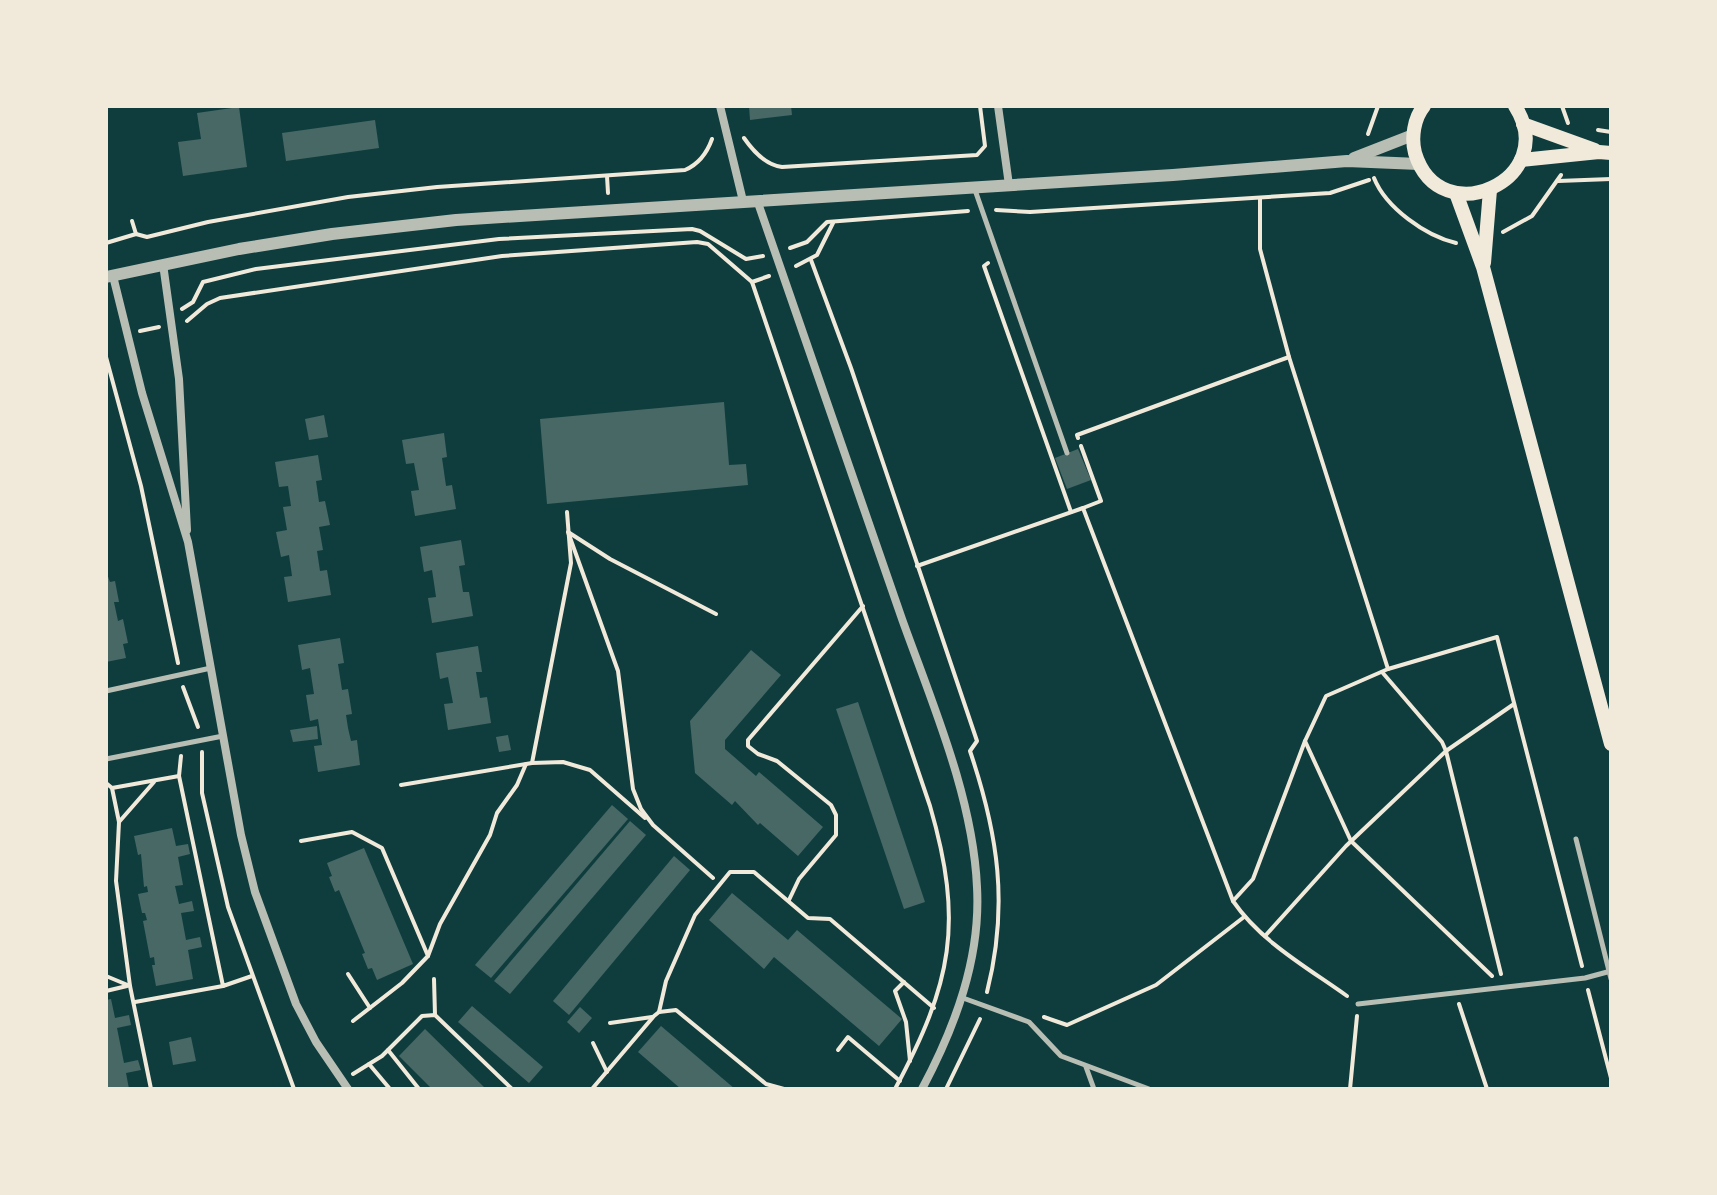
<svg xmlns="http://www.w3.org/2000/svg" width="1717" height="1195" font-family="'Public Sans',sans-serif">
	<rect width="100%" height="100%" fill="#0f3d3e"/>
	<!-- building -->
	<g fill="#486865">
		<polygon points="749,106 791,106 792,115 750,120"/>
		<polygon points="239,107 247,167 183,176 178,142 201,139 197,113"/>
		<polygon points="375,120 379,148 286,161 282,133"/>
		<polygon points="724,402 729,465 746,464 748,485 547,504 540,419"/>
		<polygon points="324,415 328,437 309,440 305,419"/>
		<polygon points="444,433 447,457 442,458 446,486 452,485 456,509 415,516 411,491 419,490 414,463 406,464 402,440"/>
		<polygon points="1078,449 1091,480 1067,489 1055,458"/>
		<polygon points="318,455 322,480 316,481 319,502 325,501 330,525 319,527 323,550 317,551 320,571 327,570 331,595 288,602 284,577 292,576 289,555 281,557 276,532 287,530 283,507 291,506 288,486 279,487 275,462"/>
		<polygon points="461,540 465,565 459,566 463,592 469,592 473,616 432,623 428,598 436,597 434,583 432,570 424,572 420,547"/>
		<polygon points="106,571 110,582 115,581 119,602 114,602 118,621 123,619 128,643 123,644 126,658 106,662"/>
		<polygon points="340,638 344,663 338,664 342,690 348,689 352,714 346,715 348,728 351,741 357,740 360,765 318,772 314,746 322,745 318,719 310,721 306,695 314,694 310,668 302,670 298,645"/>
		<polygon points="478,646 482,672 476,672 480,698 487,697 491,723 448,730 444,704 453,703 448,677 440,679 436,653"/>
		<polygon points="751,650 781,675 725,740 725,749 756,776 759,772 823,827 798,856 760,823 758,825 735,801 732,805 695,773 690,721"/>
		<polygon points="858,702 925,902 904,909 836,709"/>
		<polygon points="317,726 318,739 293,742 290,730"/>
		<polygon points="508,735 511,750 499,752 496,737"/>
		<polygon points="612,805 628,819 491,978 475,965"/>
		<polygon points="630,821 646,835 510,994 494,981"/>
		<polygon points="172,828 176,846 188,844 190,854 178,857 183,885 175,886 179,904 192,901 194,911 181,913 186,940 200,937 202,947 188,950 193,979 156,986 152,965 155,965 154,957 150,958 143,921 147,920 145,913 142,913 138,894 148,892 147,886 144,887 141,854 138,855 134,836"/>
		<polygon points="364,848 413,964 377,980 372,968 368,969 362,954 365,953 339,890 335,892 329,877 332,876 327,863"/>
		<polygon points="674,856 690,870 569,1015 553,1001"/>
		<polygon points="732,893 788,940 797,930 902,1019 879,1046 774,957 764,969 709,920"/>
		<polygon points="111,999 115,1018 129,1015 131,1025 117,1028 124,1063 138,1060 141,1070 126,1073 129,1089 106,1089 106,1000"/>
		<polygon points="472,1006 543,1067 529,1083 458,1022"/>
		<polygon points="580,1007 592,1018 579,1033 567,1022"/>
		<polygon points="661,1026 735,1089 681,1089 638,1052"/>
		<polygon points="425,1029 486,1089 432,1089 399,1056"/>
		<polygon points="191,1037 196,1061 173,1065 169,1042"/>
	</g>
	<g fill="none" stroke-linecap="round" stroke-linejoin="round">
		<!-- path -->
		<g stroke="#f1e9da" stroke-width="4">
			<polyline points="1562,106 1568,123"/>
			<polyline points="1598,130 1611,132"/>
			<polyline points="1368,134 1378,106"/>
			<path d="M744,138c9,13 22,27 38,29l195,-12 8,-9 -5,-40"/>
			<polyline points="607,176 608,193"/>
			<path d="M1374,178c12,30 52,58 82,65"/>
			<polyline points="1558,181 1611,179"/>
			<polyline points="1260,199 1260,249 1289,357 1388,669"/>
			<polyline points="996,210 1030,212 1330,193 1369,180"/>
			<polyline points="1503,232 1532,216 1561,175"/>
			<path d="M136,234l11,3 61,-15 140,-25 89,-10 248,-17c14,-6 22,-17 27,-31"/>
			<polyline points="106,243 136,234 132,221"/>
			<polyline points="790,248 807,242 827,222 968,211"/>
			<path d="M811,260l40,108 126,373 -7,10c28,83 39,154 17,241"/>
			<polyline points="988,263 984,266 1071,512"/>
			<polyline points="796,266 817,255 833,223"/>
			<polyline points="752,282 769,276"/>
			<polyline points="182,309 193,302 203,282 256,269 499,239 692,229 700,231 746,259 763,256"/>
			<path d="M187,321l20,-17 13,-6 282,-42 195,-14 11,2 44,38 178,524c34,117 22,177 -35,283"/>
			<polyline points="140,331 159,327"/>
			<polyline points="106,357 141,486 178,663"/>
			<polyline points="1078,438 1077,435 1289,357"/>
			<polyline points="1081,446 1101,501 1083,508"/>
			<polyline points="917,566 1083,508 1233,901"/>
			<polyline points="1382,672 1442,742 1446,751 1501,974"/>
			<polyline points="183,687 198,727"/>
			<polyline points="1305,741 1351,841 1492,976"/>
			<polyline points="202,752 202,793 228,907 294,1089"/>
			<polyline points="181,756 179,776 223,986 252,976"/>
			<polyline points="532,763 563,762 590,770 645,818"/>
			<polyline points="106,783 112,788 119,822 116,881 130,986 151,1089"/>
			<polyline points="401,785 532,763 571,563 567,512"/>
			<polyline points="112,788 179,776"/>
			<polyline points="119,822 154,782"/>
			<polyline points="301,841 352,832 382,848 428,956 402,983 353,1021"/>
			<polyline points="713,878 653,825 641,809 633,789 618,671 568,532 610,559 716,614"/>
			<polyline points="789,900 799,879 836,835 836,815 831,805 777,761 758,754 748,746 748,740 863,606"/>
			<polyline points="1265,936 1346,846 1446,751 1514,704"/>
			<polyline points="428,956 440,924 490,835 497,813 517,785 526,764"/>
			<polyline points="348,974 370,1008"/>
			<polyline points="106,976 130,986"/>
			<polyline points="434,979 435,1015"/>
			<polyline points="904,982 895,991 906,1022 910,1061"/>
			<polyline points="1588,990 1611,1078"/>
			<polyline points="106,991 127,986"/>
			<path d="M1347,996c-39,-28 -86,-54 -114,-95l20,-22 52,-138 21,-45 62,-27 109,-32 85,329"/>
			<polyline points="135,1002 223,986"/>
			<polyline points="1459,1004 1487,1089"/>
			<polyline points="659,1012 666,981 695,915 730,872 754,872 808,918 830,919 934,1008"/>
			<polyline points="1044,1017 1067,1025 1156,985 1244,917"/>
			<polyline points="610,1023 652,1017"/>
			<polyline points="593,1043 607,1072"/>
			<polyline points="388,1050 419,1089"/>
			<polyline points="838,1050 848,1037 900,1081"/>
			<polyline points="369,1064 390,1089"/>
			<polyline points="353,1074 382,1056 422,1016 435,1015 512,1089"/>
			<polyline points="592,1089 654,1016 659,1012 676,1010 766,1084 784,1089"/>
			<polyline points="946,1089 980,1019"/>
			<polyline points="1350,1089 1357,1016"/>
		</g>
		<!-- service -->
		<g stroke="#b8beb3" stroke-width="5">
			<polyline points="975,190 1067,453"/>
			<polyline points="106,691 211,668"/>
			<polyline points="106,759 223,736"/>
			<polyline points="1576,839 1611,979"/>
			<polyline points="963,998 1029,1022 1061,1056 1149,1089"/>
			<polyline points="1358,1004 1585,978 1611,971"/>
			<polyline points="1086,1067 1094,1089"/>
		</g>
		<!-- minor -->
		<g stroke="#b8beb3" stroke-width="8">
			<polyline points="720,106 743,201"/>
			<polyline points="998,106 1009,185"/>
			<path d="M757,200c48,140 97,279 145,419 30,84 71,178 75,268 4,71 -22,140 -55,202"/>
			<polyline points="163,264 179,379 187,530"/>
			<polyline points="113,276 142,393 188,542 241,835 255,892 296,1004 316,1042 348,1089"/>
		</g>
		<!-- tertiary -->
		<g stroke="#b8beb3" stroke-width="12">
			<polyline points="1354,158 1413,135"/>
			<polyline points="106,277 239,249 332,234 456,220 1173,175 1347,161 1419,164"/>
		</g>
		<!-- primary -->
		<g stroke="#f1e9da" stroke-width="14">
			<path d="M1424,106c-10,12 -13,32 -9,47 25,82 147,26 100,-47"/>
			<polyline points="1523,124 1595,150"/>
			<polyline points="1521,160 1599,152 1611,153"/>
			<polyline points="1456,193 1483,267 1611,744"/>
			<polyline points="1484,263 1490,190"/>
		</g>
	</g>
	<!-- border -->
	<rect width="1717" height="1195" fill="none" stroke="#f1e9da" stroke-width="216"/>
</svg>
